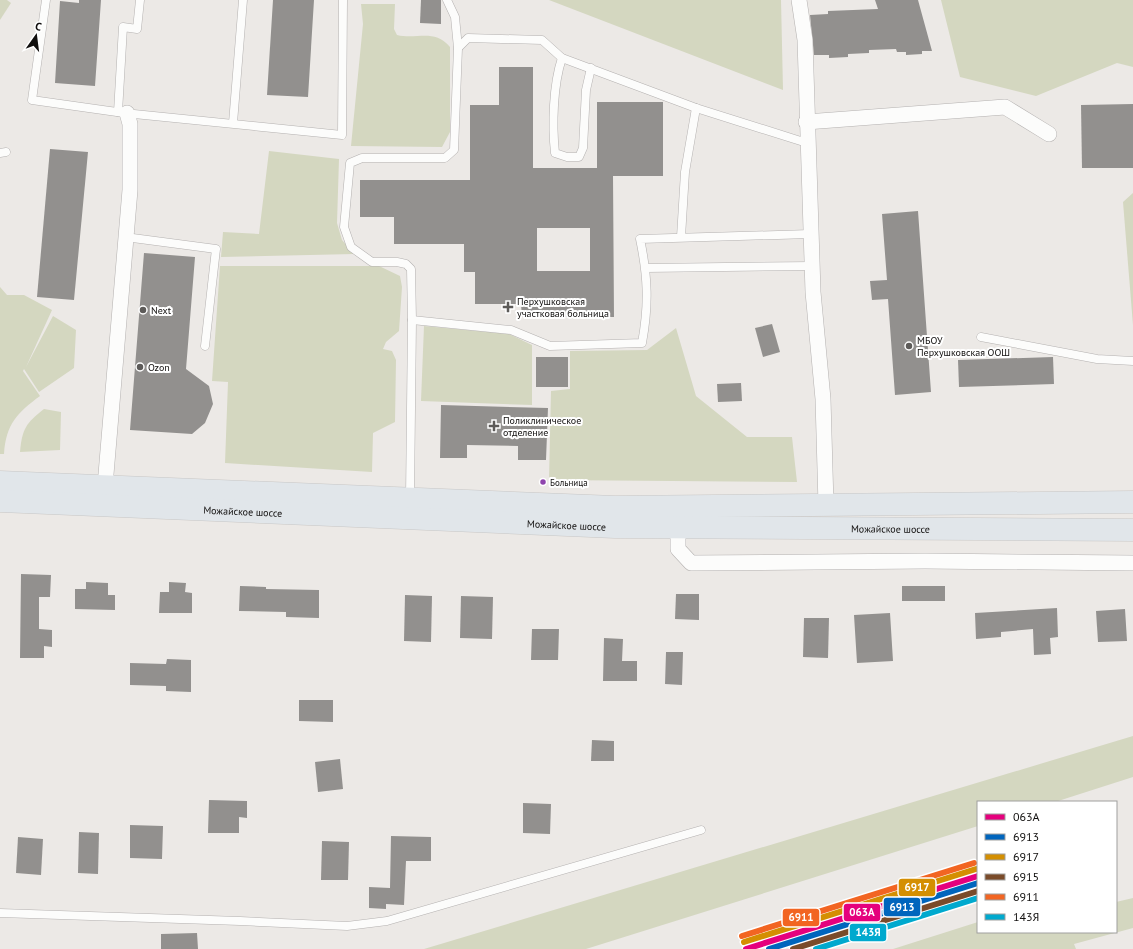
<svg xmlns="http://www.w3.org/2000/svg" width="1133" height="949" font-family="'PT Sans',sans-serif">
	<rect width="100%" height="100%" fill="#ece9e6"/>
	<!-- green -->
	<g fill="#d4d7c0">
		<polygon points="0,0 7,0 11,3 0,20"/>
		<polygon points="549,0 781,0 783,90"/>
		<polygon points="941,0 1133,0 1133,67 1117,63 1036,96 960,77"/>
		<path d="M361,4h34l-1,25 3,6c20,5 37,-7 53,12v85l-8,15 -91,-1 12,-122z"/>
		<polygon points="269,151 339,159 337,223 342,240 354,254 221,257 223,232 259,234"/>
		<polygon points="1133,193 1133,325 1123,202"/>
		<polygon points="220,266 379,266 400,276 402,287 399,331 386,342 383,349 392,351 396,360 395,422 373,433 372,472 225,463 228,382 212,381"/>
		<path d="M0,287l7,8h17l28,15 -26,57 27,-51 23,14 -2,38 -35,24 -15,-23 -1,2 17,25c-23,17 -34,28 -36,58h-4z"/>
		<polygon points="424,326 509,334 532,345 532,405 421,401"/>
		<polygon points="676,328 696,396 747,437 792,437 797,482 549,480 551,391 570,389 570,351 647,350"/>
		<path d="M44,409l17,3 -1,38 -40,2c2,-23 6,-29 24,-43z"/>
		<polygon points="1133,736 1133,777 1055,802 978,802 978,826 586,949 424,949"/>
		<polygon points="1133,898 1133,928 1074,944 1076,949 893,949 978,922 978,932 1116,932 1116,902"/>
	</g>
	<!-- building -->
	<g fill="#92908e" fill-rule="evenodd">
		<polygon points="79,0 101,0 95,86 55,83 60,1 79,3"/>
		<polygon points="273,0 314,0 308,97 267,95"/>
		<polygon points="421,0 441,0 441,24 420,23"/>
		<polygon points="875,0 918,0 932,51 922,51 922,54 906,55 906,52 897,52 896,49 869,50 869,53 848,54 848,57 829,58 829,55 814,55 810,15 828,14 828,11 878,9"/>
		<path d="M499,67h34v101h64v-66h66v74h-50l1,141h-92l-1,-13h-46v-32h-11v-28h-70v-27h-34v-37h110v-75h29zM537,228h53v43h-53z"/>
		<polygon points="1133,104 1133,168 1082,168 1081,105"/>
		<polygon points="50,149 88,152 74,300 37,297"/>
		<polygon points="918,211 931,392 895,395 888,299 872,300 870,281 887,280 882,214"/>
		<polygon points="144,253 195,257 186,369 209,386 213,404 205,423 192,434 130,430"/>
		<polygon points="772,324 780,352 763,357 755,328"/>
		<rect x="536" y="357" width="32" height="30"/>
		<polygon points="1053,357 1054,384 959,387 958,360"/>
		<polygon points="741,383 742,401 718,402 717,384"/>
		<polygon points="441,405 548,408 546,460 518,460 518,446 467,445 467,458 440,458"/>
		<polygon points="21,574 51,575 50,597 39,597 39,629 52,630 52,647 44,646 44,658 20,658"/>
		<polygon points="86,582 108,583 108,595 115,595 115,610 75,609 75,589 86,589"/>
		<polygon points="169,582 186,583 185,592 192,593 192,613 159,613 160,592 169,592"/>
		<polygon points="240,586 266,587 266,589 319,590 319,618 286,617 286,612 239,611"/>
		<rect x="902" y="586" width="43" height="15"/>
		<polygon points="676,594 699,594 699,620 675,619"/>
		<polygon points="405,595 432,596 431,642 404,641"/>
		<polygon points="461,596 493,597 492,639 460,638"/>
		<polygon points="1057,608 1058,637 1050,638 1051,654 1034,655 1033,629 1001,632 1001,637 976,639 975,613"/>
		<polygon points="1125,609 1127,641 1098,642 1096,611"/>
		<polygon points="890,613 893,661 857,663 854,615"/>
		<polygon points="804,618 829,618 828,658 803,657"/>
		<polygon points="532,629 559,629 558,660 531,660"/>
		<polygon points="604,638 623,639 622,661 637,661 637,681 603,681"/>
		<polygon points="666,652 683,652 682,685 665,684"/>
		<polygon points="167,659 191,660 191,692 166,691 166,686 130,685 130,663 166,664"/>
		<polygon points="299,700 333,700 333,722 299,721"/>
		<polygon points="592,740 614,741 614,761 591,761"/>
		<polygon points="340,759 343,789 318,792 315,762"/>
		<polygon points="209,800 247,801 247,818 239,817 239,833 208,833"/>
		<polygon points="523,803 551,804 550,834 523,833"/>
		<polygon points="130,825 163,826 162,859 130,858"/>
		<polygon points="79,832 99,833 98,874 78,873"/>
		<polygon points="391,836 431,837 431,861 406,861 404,905 386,904 386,909 369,908 369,887 390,888"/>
		<polygon points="18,837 43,839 41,875 16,873"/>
		<polygon points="322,841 349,842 348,880 321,880"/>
		<polygon points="197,933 198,949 161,949 161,934"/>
	</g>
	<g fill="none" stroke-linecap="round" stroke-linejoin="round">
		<!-- service casing -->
		<g stroke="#b4b1b0" stroke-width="9">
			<g id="service">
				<polyline points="46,0 32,100 124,113 342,135 343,0"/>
				<polyline points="458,48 468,38 542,40 562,58 696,108 807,143"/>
				<path d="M562,58c-9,27 -10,67 -7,95l12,4h12l4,-9 3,-58 5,-22"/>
				<polyline points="118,112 123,27 137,29 140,0"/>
				<polyline points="233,123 243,0"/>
				<polyline points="0,153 6,152"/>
				<polyline points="125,237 216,249 205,346"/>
				<polyline points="681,237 685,172 696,108"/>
				<polyline points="646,268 812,266"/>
				<path d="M412,320l99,10 39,16 92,-3c7,-38 6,-66 -2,-104l170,-5"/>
				<polyline points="981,337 1097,359 1133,361"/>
				<polyline points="410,497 412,320 411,269 406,264 397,262 372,262 351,247 344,227 350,163 362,158 445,158 454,150 458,48 455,17 447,0"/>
				<polyline points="0,913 240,921 347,926 387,921 701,830"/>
			</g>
		</g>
		<!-- minor casing -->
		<g stroke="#b4b1b0" stroke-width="16">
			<g id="minor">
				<polyline points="799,0 805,40 813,292 823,399 826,505"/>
				<polyline points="806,122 1005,107 1049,134"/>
				<polyline points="105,486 130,190 130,124 127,113"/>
				<polyline points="678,527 678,549 691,563 925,561 1133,563"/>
			</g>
		</g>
		<!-- primary casing -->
		<g stroke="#c8c7c6" stroke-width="23">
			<g id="primary">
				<polyline points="0,482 615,507 1133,502"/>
				<path id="s1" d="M0,501l615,26 518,3"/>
			</g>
		</g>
		<!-- service -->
		<use href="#service" stroke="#fcfcfb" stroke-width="8"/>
		<!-- minor -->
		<use href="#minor" stroke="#fcfcfb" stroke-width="15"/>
		<!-- primary -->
		<use href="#primary" stroke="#e1e6ea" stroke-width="22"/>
		<!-- rail-1 casing -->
		<g stroke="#fff" stroke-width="9">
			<polyline id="rail-1" points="746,949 978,876"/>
		</g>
		<!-- rail-2 casing -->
		<g stroke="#fff" stroke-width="9">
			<polyline id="rail-2" points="769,949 978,883"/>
		</g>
		<!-- rail-3 casing -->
		<g stroke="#fff" stroke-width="9">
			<polyline id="rail-3" points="744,942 976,869"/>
		</g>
		<!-- rail-4 casing -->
		<g stroke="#fff" stroke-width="9">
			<polyline id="rail-4" points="793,949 978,891"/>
		</g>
		<!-- rail-5 casing -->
		<g stroke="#fff" stroke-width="9">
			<polyline id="rail-5" points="742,936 974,863"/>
		</g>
		<!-- rail-6 casing -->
		<g stroke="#fff" stroke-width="9">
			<polyline id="rail-6" points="816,949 978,898"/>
		</g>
		<!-- rail-1 -->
		<use href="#rail-1" stroke="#e5007d" stroke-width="6"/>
		<!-- rail-2 -->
		<use href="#rail-2" stroke="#0065bd" stroke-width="6"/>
		<!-- rail-3 -->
		<use href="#rail-3" stroke="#d48f02" stroke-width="6"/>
		<!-- rail-4 -->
		<use href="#rail-4" stroke="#7a4b2a" stroke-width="6"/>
		<!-- rail-5 -->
		<use href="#rail-5" stroke="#f26522" stroke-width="6"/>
		<!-- rail-6 -->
		<use href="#rail-6" stroke="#00a9ce" stroke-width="6"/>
	</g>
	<!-- markers -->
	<g fill="#5d5b59" stroke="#fff" stroke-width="1.5">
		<path d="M506 301h4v4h4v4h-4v4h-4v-4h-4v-4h4z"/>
		<circle cx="143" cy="310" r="4"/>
		<circle cx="909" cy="346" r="4"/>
		<circle cx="140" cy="367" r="4"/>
		<path d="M492 420h4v4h4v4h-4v4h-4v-4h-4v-4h4z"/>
	</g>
	<circle fill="#8e44ad" stroke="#fff" stroke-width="1.5" cx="543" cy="482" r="3.5"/>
	<g text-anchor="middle" stroke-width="4" stroke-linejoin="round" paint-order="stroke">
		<!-- bus labels -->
		<g font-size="9" fill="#100e0d" stroke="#fff" text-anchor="start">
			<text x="550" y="486">Больница</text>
		</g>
		<!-- poi labels -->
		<g font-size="10" fill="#100e0d" stroke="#fff" text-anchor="start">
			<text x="517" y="305">Перхушковская<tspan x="517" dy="12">участковая больница</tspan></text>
			<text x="151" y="314">Next</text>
			<text x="917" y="344">МБОУ<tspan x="917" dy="12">Перхушковская ООШ</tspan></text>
			<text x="148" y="371">Ozon</text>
			<text x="503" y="424">Поликлиническое<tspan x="503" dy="12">отделение</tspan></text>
		</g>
		<!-- street labels -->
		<g font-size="10" fill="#100e0d" stroke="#fff">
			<text dy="4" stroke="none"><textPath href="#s1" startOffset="243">Можайское шоссе</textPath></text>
			<text dy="4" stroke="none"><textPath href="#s1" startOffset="567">Можайское шоссе</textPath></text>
			<text dy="4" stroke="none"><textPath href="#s1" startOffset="891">Можайское шоссе</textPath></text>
		</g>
	</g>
	<g stroke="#fff" stroke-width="1.5">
		<rect x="898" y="878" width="38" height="19" rx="4" fill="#d48f02"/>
		<rect x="883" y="897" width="38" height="20" rx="4" fill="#0065bd"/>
		<rect x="843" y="903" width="38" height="19" rx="4" fill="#e5007d"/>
		<rect x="782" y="908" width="38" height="19" rx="4" fill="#f26522"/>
		<rect x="849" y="923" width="38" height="19" rx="4" fill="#00a9ce"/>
	</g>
	<g font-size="11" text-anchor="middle" font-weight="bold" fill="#fff">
		<text x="917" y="891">6917</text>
		<text x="902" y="911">6913</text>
		<text x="862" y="916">063А</text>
		<text x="801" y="921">6911</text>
		<text x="868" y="936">143Я</text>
	</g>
	<!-- legend -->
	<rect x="977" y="801" width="140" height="132" fill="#ffffff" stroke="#9f9f9e"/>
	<rect x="985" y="814" width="20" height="6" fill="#e5007d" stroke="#9f9f9e"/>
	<text x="1013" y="821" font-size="12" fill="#100e0d">063А</text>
	<rect x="985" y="834" width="20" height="6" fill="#0065bd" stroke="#9f9f9e"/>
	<text x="1013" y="841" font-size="12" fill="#100e0d">6913</text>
	<rect x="985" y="854" width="20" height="6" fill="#d48f02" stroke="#9f9f9e"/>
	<text x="1013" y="861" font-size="12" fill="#100e0d">6917</text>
	<rect x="985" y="874" width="20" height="6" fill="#7a4b2a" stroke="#9f9f9e"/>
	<text x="1013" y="881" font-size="12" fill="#100e0d">6915</text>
	<rect x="985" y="894" width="20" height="6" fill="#f26522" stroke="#9f9f9e"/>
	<text x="1013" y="901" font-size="12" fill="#100e0d">6911</text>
	<rect x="985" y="914" width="20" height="6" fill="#00a9ce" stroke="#9f9f9e"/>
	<text x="1013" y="921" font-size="12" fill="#100e0d">143Я</text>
	<!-- north arrow -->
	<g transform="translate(36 36) rotate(14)" stroke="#ffffff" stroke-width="3" paint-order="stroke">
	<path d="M0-3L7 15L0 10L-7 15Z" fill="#100e0d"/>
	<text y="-6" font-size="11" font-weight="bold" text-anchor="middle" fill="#100e0d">С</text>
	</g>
</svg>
